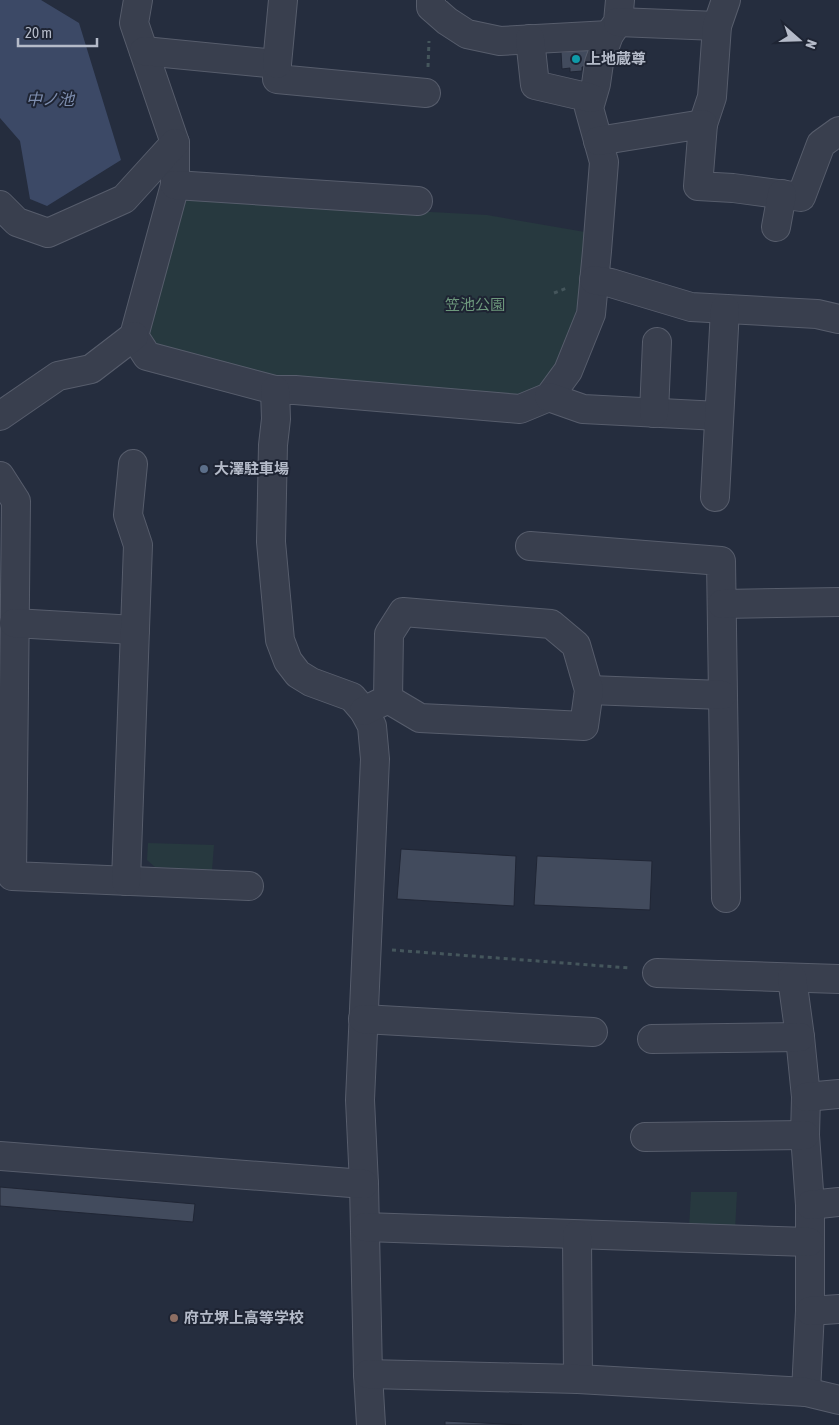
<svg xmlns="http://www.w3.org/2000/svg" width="839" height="1425" font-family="'Asap Condensed','Noto Sans JP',sans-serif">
	<rect width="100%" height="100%" fill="#252d3e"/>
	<!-- green -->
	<g fill="#27393f">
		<polygon points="186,199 487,215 585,232 584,283 560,366 541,390 512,400 271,377 155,348 148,337"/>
		<polygon points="148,843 214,845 212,870 155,867 147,860"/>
		<polygon points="691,1192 737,1192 735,1231 689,1228"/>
	</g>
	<!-- water -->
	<polygon fill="#3c4966" points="0,0 41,0 79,23 121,160 47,206 30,199 20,141 0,118"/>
	<!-- building -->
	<g fill="#424b5d" stroke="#202635">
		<polygon points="589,50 591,66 582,67 582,71 570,72 570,68 562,69 561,52"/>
		<polygon points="401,849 516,856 514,906 397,899"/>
		<polygon points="537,856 652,861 650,910 534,905"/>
		<polygon points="0,1187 195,1204 193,1222 0,1206"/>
		<polygon points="445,1421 522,1425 445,1425"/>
	</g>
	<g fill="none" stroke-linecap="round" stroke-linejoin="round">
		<!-- minor casing -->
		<g stroke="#575d6c" stroke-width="30">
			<g id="minor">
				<polyline points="138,0 134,23 175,143 175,185 134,336 147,356 275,390 295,390 520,409 549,397 568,371 591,314 597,251 604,162 589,108 596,84 599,63 609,35 618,22 620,0"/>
				<polyline points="431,0 431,7 447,21 467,34 500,41 609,35"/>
				<polyline points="618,22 717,26"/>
				<polyline points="530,39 535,85 591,98"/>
				<polyline points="144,51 277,64 277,79 426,93"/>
				<polyline points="277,64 283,0"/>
				<polyline points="703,124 712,97 717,26 726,0"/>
				<polyline points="598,141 703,124 698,186 733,188 801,197 821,144 839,131"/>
				<polyline points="175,185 418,201"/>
				<polyline points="0,205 17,222 48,233 124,199 175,143"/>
				<polyline points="776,227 782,194"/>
				<polyline points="594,280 611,283 691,307 817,314 839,319"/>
				<polyline points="275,390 276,419 273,445 271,542 280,640 288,661 298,674 311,682 352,697 364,711 372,726 375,759 360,1100 364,1184 368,1374 371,1425"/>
				<polyline points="549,397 583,409 719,416"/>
				<polyline points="654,413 657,342"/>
				<polyline points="0,416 58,376 91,369 134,336"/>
				<polyline points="0,476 16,501 12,876 249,886"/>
				<polyline points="715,497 725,309"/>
				<polyline points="530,546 721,561 726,898"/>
				<polyline points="722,604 839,602"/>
				<polyline points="14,623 135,630"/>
				<polyline points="589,690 722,695"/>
				<polyline points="364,711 388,699 389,634 403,612 551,624 576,645 589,690 584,726 420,718 388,699"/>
				<polyline points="126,881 138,545 128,515 133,464"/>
				<polyline points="657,973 839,979"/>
				<polyline points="792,978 800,1037 806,1097 805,1135 810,1205 810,1311 806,1392"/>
				<polyline points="363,1019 593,1032"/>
				<polyline points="652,1039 800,1037"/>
				<polyline points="806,1097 839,1094"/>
				<polyline points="645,1137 805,1135"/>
				<polyline points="0,1156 364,1184"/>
				<polyline points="810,1205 839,1202"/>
				<polyline points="365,1227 809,1242"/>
				<polyline points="577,1235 578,1379"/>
				<polyline points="810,1311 839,1309"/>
				<polyline points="368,1374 578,1379 806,1392 839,1400"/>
			</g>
		</g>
		<!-- path -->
		<g stroke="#45565c" stroke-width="3" stroke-dasharray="4 4" stroke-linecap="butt">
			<polyline points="428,67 429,41"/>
			<polyline points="554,293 567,288"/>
			<polyline points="392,950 630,968"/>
		</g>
		<!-- minor -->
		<use href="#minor" stroke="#393f4e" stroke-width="28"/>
	</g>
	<!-- markers -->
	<circle fill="#0f9aa8" stroke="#1e2433" stroke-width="2" cx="576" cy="59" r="5"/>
	<circle fill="#5c6f8a" stroke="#1e2433" stroke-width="2" cx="204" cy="469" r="5"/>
	<circle fill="#8d6e63" stroke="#1e2433" stroke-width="2" cx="174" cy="1318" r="5"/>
	<g text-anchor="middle" stroke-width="4" stroke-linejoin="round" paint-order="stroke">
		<!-- poi labels -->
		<g font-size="15" font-weight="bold" fill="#b5bbc9" stroke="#1e2433" text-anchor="start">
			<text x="586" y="64">上地蔵尊</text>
			<text x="214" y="474">大澤駐車場</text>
			<text x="184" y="1323">府立堺上高等学校</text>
		</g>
		<!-- park labels -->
		<g font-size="15" fill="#6d987c" stroke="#1e2433">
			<text x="475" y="310">笠池公園</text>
		</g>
		<!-- water labels -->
		<g font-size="16" font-style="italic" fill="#7e8eaf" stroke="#1e2433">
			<text x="50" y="105">中ノ池</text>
		</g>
	</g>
	<!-- north arrow -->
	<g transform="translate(799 40) rotate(110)" stroke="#1e2433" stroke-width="4" paint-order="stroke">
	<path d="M0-4L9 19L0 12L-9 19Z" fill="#b5bbc9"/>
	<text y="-8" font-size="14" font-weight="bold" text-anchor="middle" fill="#b5bbc9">N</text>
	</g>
	<!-- scale -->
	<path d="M18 38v8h79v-8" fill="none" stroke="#b5bbc9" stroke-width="2.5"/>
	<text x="25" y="38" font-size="15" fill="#b5bbc9" stroke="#1e2433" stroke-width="4" paint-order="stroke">20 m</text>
</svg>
